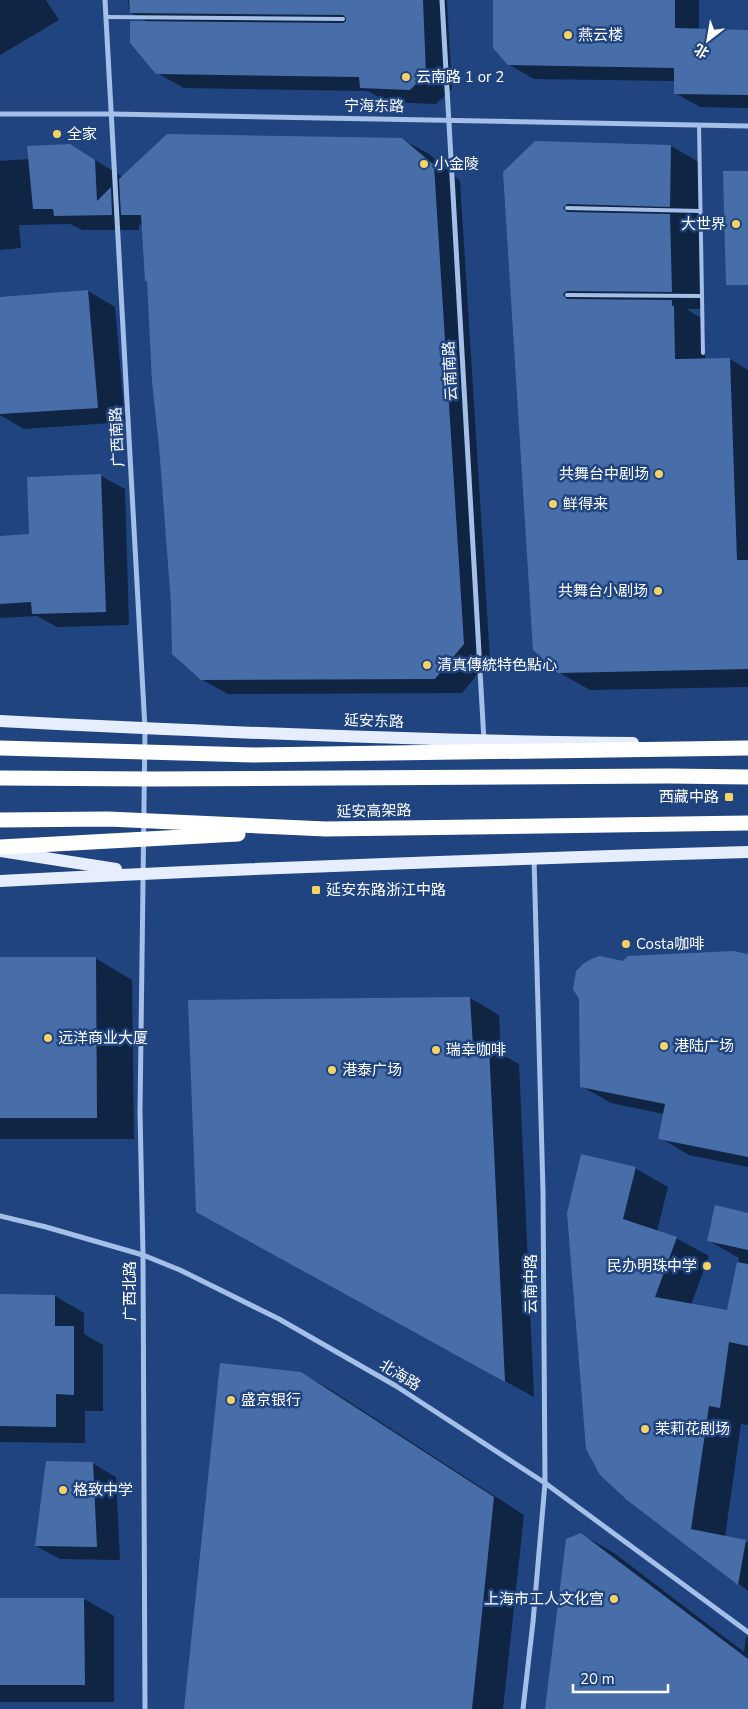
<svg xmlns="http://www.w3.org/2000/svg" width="748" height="1709" font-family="'Nunito Sans','Noto Sans SC',sans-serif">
	<rect width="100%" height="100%" fill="#1f447f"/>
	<!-- shadow -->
	<g fill="#0007">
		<polygon points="0,0 46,0 59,20 0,55"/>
		<polygon points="128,0 447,0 452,89 436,104 387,102 368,91 184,88 157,73 148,22 131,13 129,9"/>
		<polygon points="494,0 699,0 699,30 748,31 748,108 700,107 675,93 675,81 534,79 508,64"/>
		<polygon points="402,139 429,154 460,181 490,659 462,693 228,694 201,679 172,604 143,226 139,224 139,230 82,230 70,224 19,225 21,248 0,250 0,161 29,159 70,145 123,177"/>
		<polygon points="671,146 702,164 701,224 684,223 701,233 702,309 686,309 703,319 703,324 705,325 705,360 730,359 748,370 748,687 590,690 558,672 504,173"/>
		<polygon points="88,291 115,307 125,422 24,429 0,415 0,298"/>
		<polygon points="101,476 125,489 129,625 57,627 37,616 0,618 0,537 30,535"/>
		<polygon points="748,955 748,1167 689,1155 660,1138 664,1114 611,1103 581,1086 624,962"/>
		<polygon points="0,958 95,958 132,980 134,1139 0,1139"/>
		<polygon points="470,998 499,1015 501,1054 519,1064 534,1397 227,1228"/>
		<polygon points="635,1168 668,1187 657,1231 676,1238 709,1256 691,1305 727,1312 739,1258 709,1241 748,1214 748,1425 741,1424 725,1537 748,1542 748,1591 628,1499 568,1213"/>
		<polygon points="0,1296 55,1296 84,1313 84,1334 103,1345 103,1411 85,1411 85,1443 0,1442"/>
		<polygon points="301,1373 331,1390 524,1515 503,1709 185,1709"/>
		<polygon points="92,1463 116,1477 120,1560 60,1559 36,1546"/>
		<polygon points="581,1534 614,1553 744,1652 746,1637 748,1637 748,1709 547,1709"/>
		<polygon points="0,1599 84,1599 114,1616 114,1702 0,1702"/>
	</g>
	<!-- building -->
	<g fill="#486ea9">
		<polygon points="129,0 423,0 426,74 410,90 360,88 359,77 156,74 130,43 130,21 343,23 346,21 346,18 343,15 130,13"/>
		<polygon points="493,0 675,0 675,28 748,30 748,95 674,94 674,68 508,65 493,48"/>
		<polygon points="167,134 402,138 434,165 464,644 435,679 201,680 172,654 171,604 159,446 152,382 147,281 145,281 141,215 121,215 119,179"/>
		<polygon points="535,141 671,145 670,207 567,204 563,208 567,212 670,214 672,292 567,291 564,293 563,295 567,299 672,300 672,306 674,306 675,359 730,358 737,560 748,560 748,669 558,673 533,650 503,172"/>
		<polygon points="70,144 95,160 97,201 111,187 112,215 54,216 53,209 33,209 27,146"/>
		<polygon points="723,171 748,171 748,285 726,285"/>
		<polygon points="88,290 98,408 0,414 0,297"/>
		<polygon points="101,474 106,612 32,614 31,602 0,604 0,536 29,534 27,477"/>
		<polygon points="733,951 748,954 748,1157 658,1139 665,1104 580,1087 579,999 573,989 576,971 583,964 591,959 600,956 623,961 628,956"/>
		<polygon points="0,957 96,957 97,1118 0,1118"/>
		<polygon points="470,997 473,1047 489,1046 505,1382 196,1212 188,1000"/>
		<polygon points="581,1154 636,1167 623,1219 677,1237 655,1297 727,1310 737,1262 748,1264 748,1346 729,1342 720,1408 709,1406 691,1529 746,1540 738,1585 627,1500 600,1475 586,1449 567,1213"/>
		<polygon points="715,1205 748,1213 748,1250 707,1241"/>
		<polygon points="0,1294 55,1295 55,1326 74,1326 74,1395 56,1394 56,1427 0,1426"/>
		<polygon points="220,1363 301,1372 494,1497 472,1709 184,1709"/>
		<polygon points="46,1461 93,1462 97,1547 35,1546"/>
		<polygon points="581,1533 748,1659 748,1709 545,1709 566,1539"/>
		<polygon points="0,1598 84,1598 85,1685 0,1685"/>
	</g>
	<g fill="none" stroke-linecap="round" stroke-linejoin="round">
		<!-- lane -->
		<g stroke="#a4bfe8" stroke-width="4">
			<polyline points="106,17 343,19"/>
			<polyline points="699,125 703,353"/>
			<polyline points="567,208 700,211"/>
			<polyline points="567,295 702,296"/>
		</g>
		<!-- street -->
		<g stroke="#a4bfe8" stroke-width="5">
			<polyline points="105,0 145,729 140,1112 143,1255 145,1709"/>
			<polyline points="442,0 484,741"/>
			<polyline points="0,114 112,114 748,126"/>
			<polyline points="0,1216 46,1227 143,1255 180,1270 279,1319 396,1386 545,1483 748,1632"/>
			<polyline points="523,1709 533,1622 545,1483 543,1192 534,858"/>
		</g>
		<!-- primary -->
		<g stroke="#e6eefd" stroke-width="12">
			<path d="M0,721c211,11 422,20 633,22"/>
			<polyline points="0,851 116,869"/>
			<path d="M0,881c249,-13 499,-22 748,-29"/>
		</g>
		<!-- highway-bridge -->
		<g stroke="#fff" stroke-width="15">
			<polyline points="0,748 253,755 748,748"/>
			<polyline points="0,778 152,779 669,776 748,777"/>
			<polyline points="0,820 108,819 326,829 748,823"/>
			<polyline points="0,847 238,834"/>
		</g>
	</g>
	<!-- markers -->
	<g fill="#f6d364" stroke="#1f447f" stroke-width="2">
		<circle cx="568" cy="35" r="5"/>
		<circle cx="406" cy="77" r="5"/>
		<circle cx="57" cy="134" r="5"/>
		<circle cx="424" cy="164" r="5"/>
		<circle cx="736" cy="224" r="5"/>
		<circle cx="659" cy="474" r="5"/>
		<circle cx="553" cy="504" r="5"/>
		<circle cx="658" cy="591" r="5"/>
		<circle cx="427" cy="665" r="5"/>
		<rect x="724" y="792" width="10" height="10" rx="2.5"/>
		<rect x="311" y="885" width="10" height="10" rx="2.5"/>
		<circle cx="626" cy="944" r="5"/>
		<circle cx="48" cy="1038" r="5"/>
		<circle cx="664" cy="1046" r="5"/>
		<circle cx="436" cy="1050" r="5"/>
		<circle cx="332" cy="1070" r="5"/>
		<circle cx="707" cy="1266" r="5"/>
		<circle cx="231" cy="1400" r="5"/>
		<circle cx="645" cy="1429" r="5"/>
		<circle cx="63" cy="1490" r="5"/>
		<circle cx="614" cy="1599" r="5"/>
	</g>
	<g text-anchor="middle" stroke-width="5" stroke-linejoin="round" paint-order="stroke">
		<!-- poi labels -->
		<g font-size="15" fill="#fff" stroke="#1f447f" text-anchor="start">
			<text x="578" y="40">燕云楼</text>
			<text x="416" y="82">云南路 1 or 2</text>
			<text x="67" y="139">全家</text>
			<text x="434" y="169">小金陵</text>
			<text x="726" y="229" text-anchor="end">大世界</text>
			<text x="649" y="479" text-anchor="end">共舞台中剧场</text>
			<text x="563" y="509">鲜得来</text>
			<text x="648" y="596" text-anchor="end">共舞台小剧场</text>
			<text x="437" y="670">清真傳統特色點心</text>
			<text x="719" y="802" text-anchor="end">西藏中路</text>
			<text x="326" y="895">延安东路浙江中路</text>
			<text x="636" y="949">Costa咖啡</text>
			<text x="58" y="1043">远洋商业大厦</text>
			<text x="674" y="1051">港陆广场</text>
			<text x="446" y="1055">瑞幸咖啡</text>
			<text x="342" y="1075">港泰广场</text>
			<text x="697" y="1271" text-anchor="end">民办明珠中学</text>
			<text x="241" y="1405">盛京银行</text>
			<text x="655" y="1434">茉莉花剧场</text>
			<text x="73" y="1495">格致中学</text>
			<text x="604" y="1604" text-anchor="end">上海市工人文化宫</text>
		</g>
		<!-- street labels -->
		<g font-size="15" fill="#fff" stroke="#1f447f">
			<text transform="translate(374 106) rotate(1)" y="5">宁海东路</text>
			<text transform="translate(450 371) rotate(-93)" y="5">云南南路</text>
			<text transform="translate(117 437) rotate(-93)" y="5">广西南路</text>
			<text transform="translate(374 721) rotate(2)" y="5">延安东路</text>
			<text transform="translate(374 811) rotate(-1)" y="5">延安高架路</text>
			<text transform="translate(531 1284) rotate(-90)" y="5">云南中路</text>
			<text transform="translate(130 1291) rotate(-90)" y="5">广西北路</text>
			<text transform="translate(400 1375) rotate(31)" y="5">北海路</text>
		</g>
	</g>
	<!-- north arrow -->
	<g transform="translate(708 40) rotate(211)" stroke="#1f447f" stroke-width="4" paint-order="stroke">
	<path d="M0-4L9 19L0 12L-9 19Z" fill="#ffffff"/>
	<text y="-8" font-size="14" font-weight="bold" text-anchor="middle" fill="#ffffff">北</text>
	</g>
	<!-- scale -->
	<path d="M573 1684v8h95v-8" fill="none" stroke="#ffffff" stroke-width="2.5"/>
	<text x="580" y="1684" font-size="15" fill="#ffffff" stroke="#1f447f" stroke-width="4" paint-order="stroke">20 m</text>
</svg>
